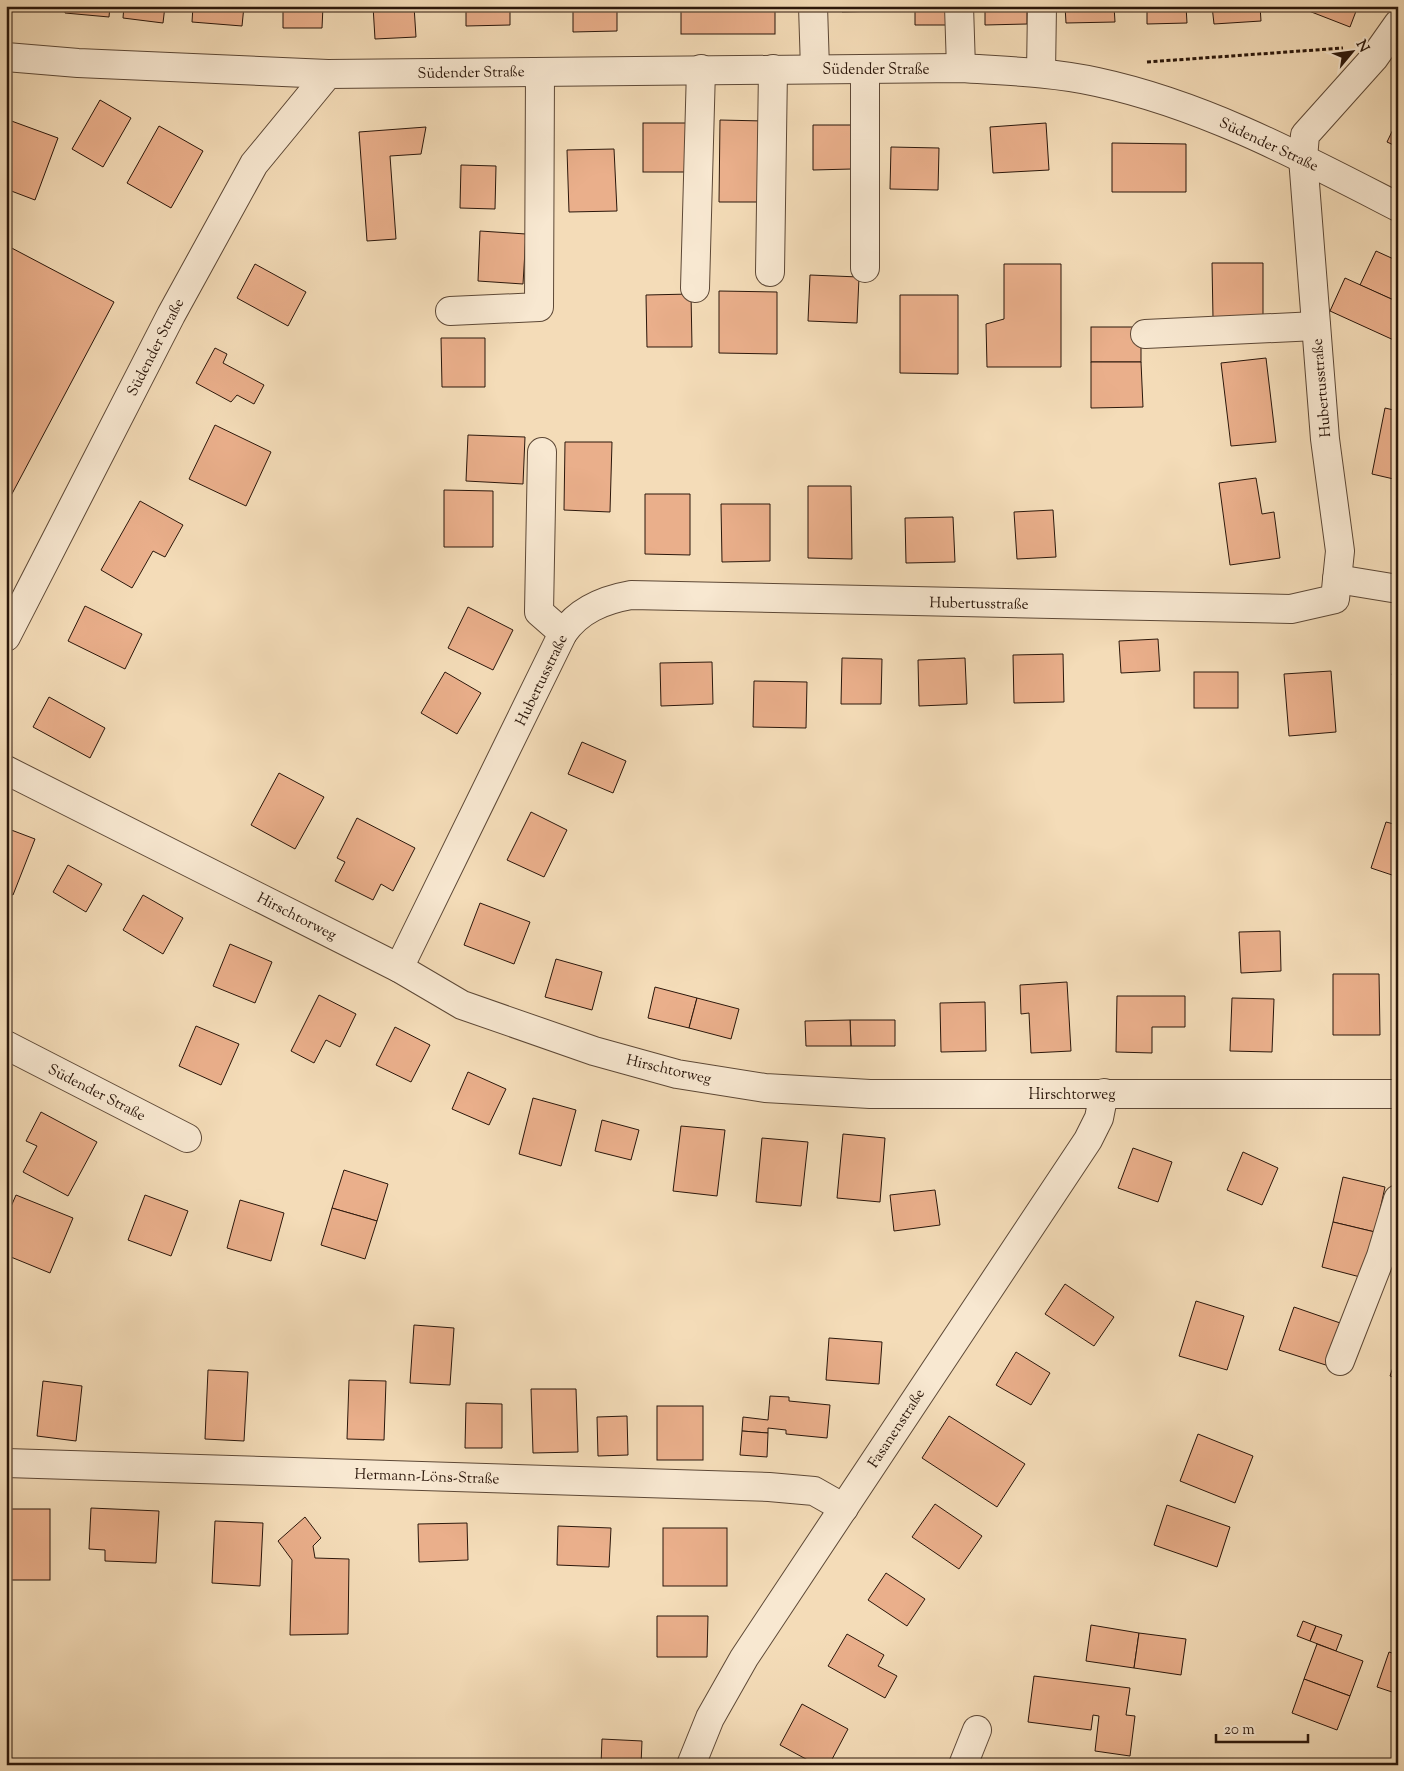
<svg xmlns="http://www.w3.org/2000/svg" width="1404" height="1771" font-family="'Sorts Mill Goudy',serif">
	<rect width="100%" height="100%" fill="#f4dcb8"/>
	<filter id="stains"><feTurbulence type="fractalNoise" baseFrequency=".004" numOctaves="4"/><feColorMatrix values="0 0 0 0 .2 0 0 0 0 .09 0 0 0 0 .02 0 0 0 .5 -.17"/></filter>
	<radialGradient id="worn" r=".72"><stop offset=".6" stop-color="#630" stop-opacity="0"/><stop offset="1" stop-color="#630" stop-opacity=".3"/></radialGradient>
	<!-- building -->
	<g fill="#eaaf8b" stroke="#2b170b">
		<polygon points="65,6 110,6 109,17 65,13"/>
		<polygon points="124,6 165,6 163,23 123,18"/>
		<polygon points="193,6 244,6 242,26 192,22"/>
		<polygon points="283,6 323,6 322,28 283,28"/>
		<polygon points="373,6 414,6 416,37 375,39"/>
		<polygon points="466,6 510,6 510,25 466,26"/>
		<polygon points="573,6 617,6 617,31 573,32"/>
		<rect x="681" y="6" width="94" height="28"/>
		<polygon points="841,6 880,6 880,11 842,12"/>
		<polygon points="915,6 952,6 953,25 915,25"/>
		<polygon points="985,6 1027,6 1027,24 985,25"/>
		<polygon points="1065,6 1114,6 1115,22 1066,23"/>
		<polygon points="1147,6 1186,6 1187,23 1147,24"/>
		<polygon points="1212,6 1260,6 1261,21 1214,24"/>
		<polygon points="1296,6 1358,6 1350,27"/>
		<polygon points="100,100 131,118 103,167 72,149"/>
		<polygon points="6,119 58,138 35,200 6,189"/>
		<polygon points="1398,119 1398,147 1387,142"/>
		<polygon points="720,120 764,121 763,202 719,202"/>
		<rect x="643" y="123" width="43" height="49"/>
		<polygon points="1046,123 1049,170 993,173 990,127"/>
		<polygon points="813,125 852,125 852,169 813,170"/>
		<polygon points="159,126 203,151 171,208 127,183"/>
		<polygon points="426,127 421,154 390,156 396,239 367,241 359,132"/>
		<polygon points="1112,143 1186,144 1186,192 1112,192"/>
		<polygon points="891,147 939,148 938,190 890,189"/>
		<polygon points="614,149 617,211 569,212 567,150"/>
		<polygon points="461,165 496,166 495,209 460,208"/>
		<polygon points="480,231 526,234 523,284 478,281"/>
		<polygon points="6,245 114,302 6,505"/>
		<polygon points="1376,251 1398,261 1398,302 1360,285"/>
		<polygon points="1212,263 1263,263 1263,318 1213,318"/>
		<polygon points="255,264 306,292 288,326 237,298"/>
		<polygon points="1004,264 1061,264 1061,367 987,367 986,324 1004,319"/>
		<polygon points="810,275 859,277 857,323 808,321"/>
		<polygon points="1345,278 1398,302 1398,342 1330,311"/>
		<polygon points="719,291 777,292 777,354 719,353"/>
		<polygon points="691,294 692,347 647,347 646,295"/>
		<polygon points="900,295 958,295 958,374 900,373"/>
		<rect x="1091" y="327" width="50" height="35"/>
		<polygon points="441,338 485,338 485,387 442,387"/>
		<polygon points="215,348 227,354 223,363 264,385 254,404 237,395 231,402 196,383"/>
		<polygon points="1266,358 1276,442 1231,446 1221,363"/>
		<polygon points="1091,362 1141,362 1143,407 1091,408"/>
		<polygon points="1385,408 1398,411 1398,480 1372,474"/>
		<polygon points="215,425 271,452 246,506 189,479"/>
		<polygon points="468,435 525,437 523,484 466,481"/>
		<polygon points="565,442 612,442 610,512 564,510"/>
		<polygon points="1256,478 1262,514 1274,512 1280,558 1230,565 1219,483"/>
		<polygon points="808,486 851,486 852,559 808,558"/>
		<polygon points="444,490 493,491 493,547 444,547"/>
		<polygon points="645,494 690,494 690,555 645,554"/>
		<polygon points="140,501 183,525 165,557 153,551 132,588 101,570"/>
		<polygon points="721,504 770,504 770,561 722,562"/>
		<polygon points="1053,510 1056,557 1017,559 1014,512"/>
		<polygon points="953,517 955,562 906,563 905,518"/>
		<polygon points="85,606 142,634 125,669 68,641"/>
		<polygon points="468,607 513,630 493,670 448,648"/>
		<polygon points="1158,639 1160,671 1121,673 1119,641"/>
		<polygon points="1398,652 1398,676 1392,675"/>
		<polygon points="1063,654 1064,702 1014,703 1013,655"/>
		<polygon points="842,658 882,659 881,704 841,704"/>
		<polygon points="965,658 967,704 919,706 918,660"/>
		<polygon points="712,662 713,704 661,706 660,663"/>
		<polygon points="1331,671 1336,732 1289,736 1284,674"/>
		<polygon points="445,672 481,693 457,734 421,713"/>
		<rect x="1194" y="672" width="44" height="36"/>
		<polygon points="754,681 807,682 806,728 753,727"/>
		<polygon points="49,697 105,728 90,758 33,727"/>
		<polygon points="582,742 626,761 613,793 568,774"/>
		<polygon points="279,773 324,797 295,849 251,825"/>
		<polygon points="531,812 567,830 544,877 507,860"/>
		<polygon points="357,818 415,848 393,891 381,884 373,900 335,881 345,862 337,858"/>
		<polygon points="1386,822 1398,825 1398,877 1371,868"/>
		<polygon points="6,828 35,839 13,895 6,892"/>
		<polygon points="68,865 102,884 86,912 53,892"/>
		<polygon points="143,895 183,918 163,954 123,930"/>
		<polygon points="480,903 530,922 514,964 464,945"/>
		<polygon points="1280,931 1281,971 1241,973 1239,932"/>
		<polygon points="230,944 272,962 255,1003 213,986"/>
		<polygon points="556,959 602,972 592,1010 545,997"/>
		<polygon points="1333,974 1379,974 1380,1035 1333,1035"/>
		<polygon points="1067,982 1071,1051 1031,1053 1029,1013 1021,1014 1020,985"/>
		<polygon points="655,987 697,998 689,1028 648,1018"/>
		<polygon points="319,995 356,1014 340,1047 326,1040 314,1063 291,1051"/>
		<polygon points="1117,996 1185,996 1185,1027 1152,1027 1152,1053 1116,1052"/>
		<polygon points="697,998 739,1009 731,1039 689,1028"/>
		<polygon points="1232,998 1274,999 1272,1052 1230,1051"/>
		<polygon points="985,1002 986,1051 941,1052 940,1003"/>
		<polygon points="850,1020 895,1020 895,1046 851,1046"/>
		<polygon points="850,1020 851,1046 806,1046 805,1021"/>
		<polygon points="196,1026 239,1044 221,1085 179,1066"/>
		<polygon points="395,1027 430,1045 411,1082 376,1065"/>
		<polygon points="468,1072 506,1089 489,1125 452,1109"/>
		<polygon points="533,1098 576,1110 561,1166 519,1154"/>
		<polygon points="41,1112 97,1142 68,1196 23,1172 37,1146 26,1141"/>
		<polygon points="602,1120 639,1130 631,1160 595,1151"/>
		<polygon points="681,1126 725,1130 717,1196 673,1191"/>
		<polygon points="843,1134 885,1138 880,1202 837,1198"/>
		<polygon points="762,1138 808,1142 801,1206 756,1202"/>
		<polygon points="1133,1148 1172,1162 1158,1202 1118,1188"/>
		<polygon points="1243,1152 1278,1168 1262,1205 1227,1190"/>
		<polygon points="344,1170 388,1184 377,1221 332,1208"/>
		<polygon points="1343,1177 1385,1187 1375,1232 1333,1222"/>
		<polygon points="935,1190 940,1225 894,1231 890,1195"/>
		<polygon points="16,1195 73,1218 50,1273 6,1255 6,1218"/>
		<polygon points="145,1195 188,1211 171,1256 128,1240"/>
		<polygon points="240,1200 284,1213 271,1261 227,1248"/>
		<polygon points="332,1208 377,1221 365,1259 321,1245"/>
		<polygon points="1333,1222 1375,1232 1364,1278 1322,1267"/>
		<polygon points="1065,1284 1114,1317 1094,1346 1045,1314"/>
		<polygon points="1196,1301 1244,1316 1227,1370 1179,1356"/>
		<polygon points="1294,1307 1346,1325 1332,1367 1279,1350"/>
		<polygon points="414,1325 454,1328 450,1385 410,1383"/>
		<polygon points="829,1338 882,1342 879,1384 826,1380"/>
		<polygon points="1016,1352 1050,1373 1031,1405 996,1385"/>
		<polygon points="1398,1353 1398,1379 1390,1376"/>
		<polygon points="208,1370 248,1372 244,1441 205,1439"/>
		<polygon points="349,1380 386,1381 384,1440 347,1439"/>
		<polygon points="43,1381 82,1386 76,1441 37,1436"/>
		<polygon points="531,1389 576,1389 578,1452 533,1453"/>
		<polygon points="770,1396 789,1397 789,1401 830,1405 827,1438 786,1434 786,1430 768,1428 768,1433 742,1431 743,1417 768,1420"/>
		<polygon points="466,1403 502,1404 502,1448 465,1448"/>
		<rect x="657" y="1406" width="46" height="54"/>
		<polygon points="627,1416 628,1455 598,1456 597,1417"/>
		<polygon points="949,1416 1025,1464 997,1507 922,1458"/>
		<polygon points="742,1431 768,1433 767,1457 740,1455"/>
		<polygon points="1198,1434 1253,1456 1235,1503 1180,1481"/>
		<polygon points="935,1504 982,1536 959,1569 912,1537"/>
		<polygon points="1167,1505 1230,1527 1217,1567 1154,1545"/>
		<polygon points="91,1508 159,1511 156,1563 105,1561 105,1550 89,1549"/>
		<rect x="6" y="1509" width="44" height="71"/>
		<polygon points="305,1517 321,1538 313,1546 315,1558 349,1559 348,1634 290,1635 292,1560 278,1541"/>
		<polygon points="215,1521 263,1523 260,1586 212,1583"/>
		<polygon points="467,1523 468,1560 419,1562 418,1524"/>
		<polygon points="558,1526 611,1528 609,1567 557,1565"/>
		<rect x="663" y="1528" width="64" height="58"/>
		<polygon points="886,1573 925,1599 907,1626 868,1600"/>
		<polygon points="657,1616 708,1616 707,1657 657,1657"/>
		<polygon points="1303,1621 1316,1626 1310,1641 1297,1636"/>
		<polygon points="1091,1625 1139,1633 1134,1668 1086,1661"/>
		<polygon points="1316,1626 1342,1635 1336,1651 1310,1641"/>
		<polygon points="1139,1633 1186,1639 1181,1675 1134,1668"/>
		<polygon points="847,1634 884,1655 878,1666 897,1676 885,1698 828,1666"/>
		<polygon points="1317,1644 1363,1661 1350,1696 1304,1679"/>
		<polygon points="1389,1652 1398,1655 1398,1694 1377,1687"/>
		<polygon points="1034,1676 1130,1688 1126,1715 1135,1716 1130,1756 1095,1751 1099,1716 1093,1715 1091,1730 1028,1722"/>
		<polygon points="1304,1679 1350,1696 1337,1730 1292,1713"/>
		<polygon points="802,1704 848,1729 829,1765 817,1765 780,1745"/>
		<polygon points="602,1739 642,1741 641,1765 601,1765"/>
	</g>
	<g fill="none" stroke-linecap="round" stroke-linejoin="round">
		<!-- minor casing -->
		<g stroke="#5d4836" stroke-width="30">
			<g id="minor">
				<polyline points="813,6 815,69"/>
				<polyline points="959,6 961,68"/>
				<polyline points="6,57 78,63 328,74"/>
				<polyline points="1041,73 1042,6"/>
				<polyline points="865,268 865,69"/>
				<polyline points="770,272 773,69"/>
				<polyline points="695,288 701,69"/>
				<polyline points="450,311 539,307 540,72"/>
				<polyline points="1145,334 1316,326"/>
				<polyline points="542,452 539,612 563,633"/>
				<polyline points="1337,579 1398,589"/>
				<path d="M6,637l165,-322 83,-151 74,-90 633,-6c45,3 91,4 136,14 107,23 204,75 301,125"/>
				<polyline points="6,770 399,968 462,1005 594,1051 677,1074 765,1088 870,1094 1398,1094"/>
				<path d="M399,968l164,-335c16,-23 40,-33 68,-38l660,14 44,-10 5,-48 -15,-112 -22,-281 2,-23 69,-77 24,-34"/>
				<polyline points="6,1045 187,1138"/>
				<polyline points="1340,1361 1381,1256 1398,1199"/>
				<polyline points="6,1463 769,1487 814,1491 844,1508"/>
				<polyline points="691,1765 710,1718 744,1658 1088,1140 1099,1118 1104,1093"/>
				<polyline points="963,1765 977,1730"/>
			</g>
		</g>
		<!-- path -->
		<polyline stroke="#2b170b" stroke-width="3" stroke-dasharray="4 2.5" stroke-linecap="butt" points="1147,62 1343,48"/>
		<!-- minor -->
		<use href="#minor" stroke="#f8e8d1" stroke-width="28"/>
	</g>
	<g text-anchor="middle" stroke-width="4" stroke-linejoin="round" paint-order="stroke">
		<!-- street labels -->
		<g font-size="15" fill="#2b170b" stroke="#f8e8d1">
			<text x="876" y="74">Südender Straße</text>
			<text transform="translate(471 72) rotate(-1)" y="5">Südender Straße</text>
			<text transform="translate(1269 144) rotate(25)" y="5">Südender Straße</text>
			<text transform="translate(155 347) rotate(-63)" y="5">Südender Straße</text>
			<text transform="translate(1321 388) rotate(-95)" y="5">Hubertusstraße</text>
			<text transform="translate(979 603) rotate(1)" y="5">Hubertusstraße</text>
			<text transform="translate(541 680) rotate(-64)" y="5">Hubertusstraße</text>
			<text transform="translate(297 916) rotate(27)" y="5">Hirschtorweg</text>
			<text transform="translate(669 1069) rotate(13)" y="5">Hirschtorweg</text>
			<text transform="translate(97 1092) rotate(27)" y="5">Südender Straße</text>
			<text x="1072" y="1099">Hirschtorweg</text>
			<text transform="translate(896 1428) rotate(-57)" y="5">Fasanenstraße</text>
			<text transform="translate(427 1476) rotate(2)" y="5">Hermann-Löns-Straße</text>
		</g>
	</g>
	<!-- margin -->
	<rect width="1404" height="1771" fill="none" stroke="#f4dcb8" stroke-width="25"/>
	<rect x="8" y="8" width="1389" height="1756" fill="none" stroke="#2b170b" stroke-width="2.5"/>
	<rect x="12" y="12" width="1379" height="1746" fill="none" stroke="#2b170b"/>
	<!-- north arrow -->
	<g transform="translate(1352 52) rotate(61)" stroke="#f8e8d1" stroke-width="4" paint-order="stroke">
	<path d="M0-4L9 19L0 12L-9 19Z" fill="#2b170b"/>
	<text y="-8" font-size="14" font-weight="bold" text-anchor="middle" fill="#2b170b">N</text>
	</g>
	<!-- scale -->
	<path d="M1216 1734v8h92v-8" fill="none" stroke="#2b170b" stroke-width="2.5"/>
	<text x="1224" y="1734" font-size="15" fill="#2b170b" stroke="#f8e8d1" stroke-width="4" paint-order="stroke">20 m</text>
	<rect width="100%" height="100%" filter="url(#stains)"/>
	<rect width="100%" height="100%" fill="url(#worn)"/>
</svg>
